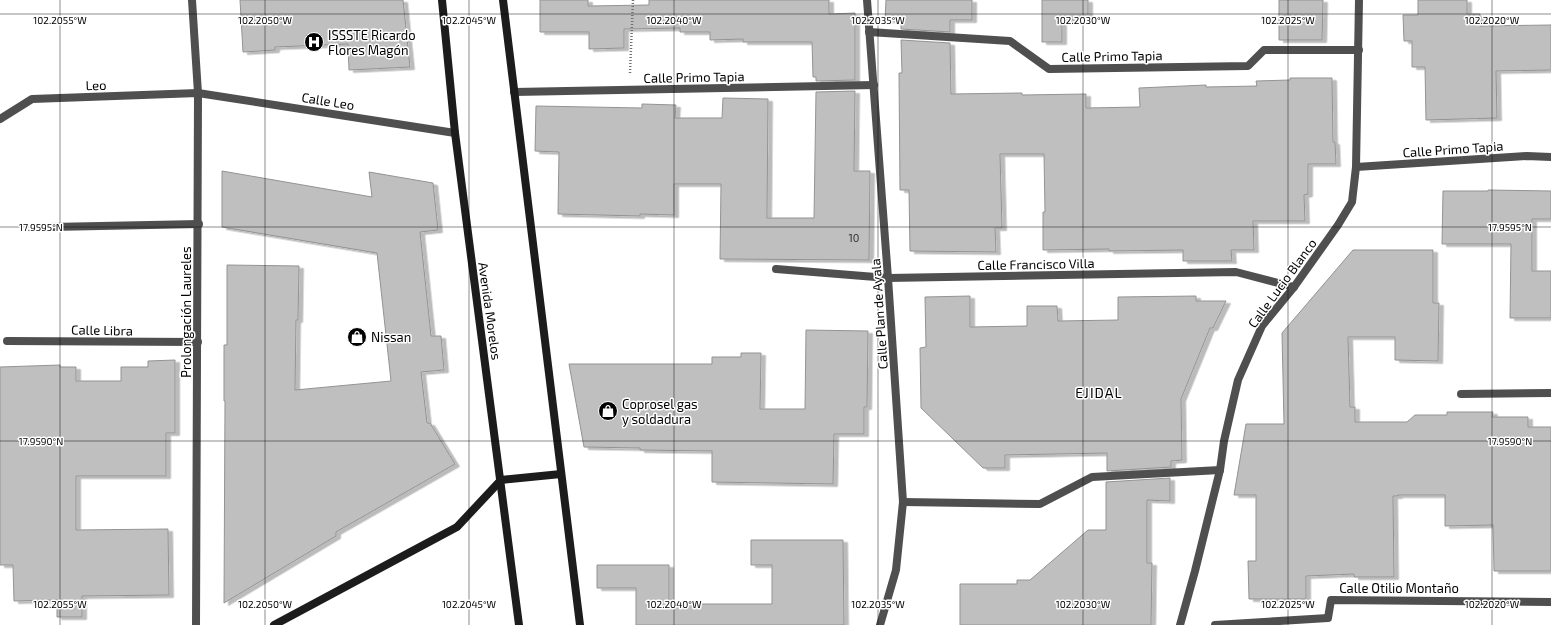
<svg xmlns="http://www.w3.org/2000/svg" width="1551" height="625" font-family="'Exo 2',sans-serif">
	<defs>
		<filter id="shadow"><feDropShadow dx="4.5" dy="2.5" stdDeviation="0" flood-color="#0004"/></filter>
	</defs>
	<rect width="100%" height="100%" fill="#fff"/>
	<!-- building -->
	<g fill="#bfbfbf" stroke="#939393" filter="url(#shadow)">
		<polygon points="240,0 403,0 410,67 349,70 348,44 275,47 275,50 243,52"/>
		<polygon points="540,0 588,0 588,6 649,5 649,0 829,0 829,14 855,13 855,80 816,81 816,77 813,77 812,42 743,42 743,39 710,40 710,32 680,32 680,28 624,29 624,48 589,49 589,32 540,32"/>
		<polygon points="886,0 972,0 972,20 950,20 950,32 901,29 901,20 885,20"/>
		<polygon points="1042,0 1088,0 1088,20 1062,20 1062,42 1042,42"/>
		<polygon points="1279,0 1323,0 1322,40 1279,40"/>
		<polygon points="1418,0 1467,0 1467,14 1480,14 1480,26 1551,25 1551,70 1496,71 1497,118 1426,120 1425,67 1412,67 1412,41 1404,41 1403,15 1418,15"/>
		<polygon points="901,40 950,43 951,94 1022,93 1022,95 1086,94 1086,108 1140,107 1139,88 1206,85 1206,87 1257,86 1256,81 1290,80 1290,78 1332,78 1333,142 1335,142 1336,164 1308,164 1308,194 1304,195 1305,221 1253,221 1254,250 1231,250 1232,261 1183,261 1183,250 1109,251 1109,249 1043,250 1043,212 1045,212 1044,154 1000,154 1002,228 995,228 996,252 910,251 909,190 900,190 899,73 902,73"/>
		<polygon points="855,91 854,171 870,171 869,260 720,259 721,184 674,184 674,215 640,214 640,216 558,214 559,152 535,151 536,106 642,108 642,104 676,105 675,118 722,118 723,98 768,99 767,218 814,218 816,92"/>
		<polygon points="222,171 372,197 369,172 433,183 438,230 420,232 431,336 441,336 444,370 421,372 427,423 430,423 455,464 336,532 336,536 224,603 225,401 224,401 224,345 227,345 227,265 299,266 298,320 296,320 295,390 391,381 377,253 222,227"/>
		<polygon points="1488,190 1551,191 1551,219 1532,219 1532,271 1551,271 1551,318 1510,318 1511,244 1442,244 1443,191 1488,191"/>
		<polygon points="1353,250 1433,250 1433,303 1439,303 1438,361 1395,360 1395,337 1348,337 1350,407 1355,407 1355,422 1407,422 1415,415 1447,415 1447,412 1493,412 1492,417 1528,417 1528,427 1551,427 1551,571 1494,571 1493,525 1445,526 1445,495 1398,495 1398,496 1393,496 1394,577 1354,577 1354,574 1306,576 1306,599 1249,599 1248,561 1256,561 1256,495 1234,495 1246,424 1284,424 1282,333"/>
		<polygon points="970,296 970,327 1027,326 1027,306 1057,306 1058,321 1118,320 1118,297 1196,296 1196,301 1226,301 1213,328 1210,328 1181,399 1182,460 1171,461 1171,467 1107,471 1107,453 1005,455 1005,468 983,468 921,408 920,348 926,347 925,297"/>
		<polygon points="806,330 868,331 867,407 864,407 864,434 834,434 833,484 712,482 712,451 640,450 640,448 584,447 569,364 712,364 712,357 741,357 741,353 761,353 760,409 805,409"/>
		<polygon points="175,360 175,433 166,433 166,476 76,476 76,530 168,529 169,595 82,596 82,617 57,617 57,600 14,601 13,565 0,565 0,367 60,365 60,367 76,367 76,381 121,381 121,367 148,367 148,361"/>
		<polygon points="1170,478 1170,501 1147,500 1147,563 1152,563 1151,625 960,625 960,584 1017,584 1017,580 1030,580 1088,530 1106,530 1106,482"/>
		<polygon points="751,540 843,540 844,625 636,625 636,588 597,588 597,565 669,565 669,604 772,604 772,565 751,565"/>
	</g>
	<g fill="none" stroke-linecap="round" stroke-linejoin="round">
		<!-- path -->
		<polyline stroke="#717171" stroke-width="2.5" stroke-dasharray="1 2" stroke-linecap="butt" points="630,73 633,0"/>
		<!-- street -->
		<g stroke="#4f4f4f" stroke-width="8">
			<polyline points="192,0 198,93 196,625"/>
			<polyline points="867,0 888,278 903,502 896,570 880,625"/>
			<polyline points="869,32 1010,41 1049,69 1248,66 1264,50 1359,50"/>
			<polyline points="514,92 874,85"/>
			<polyline points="0,119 32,99 198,93 455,133"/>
			<polyline points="1356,167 1527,156 1551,157"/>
			<polyline points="51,227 199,224"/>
			<polyline points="776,269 888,278 1236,272 1294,287"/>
			<polyline points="7,341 198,342"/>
			<polyline points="1461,394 1551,393"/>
			<polyline points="903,502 1040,504 1092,477 1220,470"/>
			<polyline points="1180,625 1195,571 1220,470 1224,441 1238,380 1262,326 1294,287 1338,225 1352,202 1356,167 1359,0"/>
			<polyline points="1215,625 1328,618 1331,600 1551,602"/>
		</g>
		<!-- secondary -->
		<g stroke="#1c1c1c" stroke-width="8">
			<polyline points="442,0 455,133 519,625"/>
			<polyline points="503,0 580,625"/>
			<polyline points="274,625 457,527 501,480 561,474"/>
		</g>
	</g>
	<!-- ticks -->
	<path fill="none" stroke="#000" stroke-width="1" stroke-opacity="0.45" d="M60,0v625M265,0v625M469,0v625M674,0v625M878,0v625M1083,0v625M1288,0v625M1492,0v625M0,14h1551M0,227h1551M0,441h1551"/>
	<!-- icons -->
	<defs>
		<g id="hospital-disc" transform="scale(1)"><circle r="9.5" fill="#000" stroke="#fff"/><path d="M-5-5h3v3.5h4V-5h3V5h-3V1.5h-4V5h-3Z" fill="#fff"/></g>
		<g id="shop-disc" transform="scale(1)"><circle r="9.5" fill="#000" stroke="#fff"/><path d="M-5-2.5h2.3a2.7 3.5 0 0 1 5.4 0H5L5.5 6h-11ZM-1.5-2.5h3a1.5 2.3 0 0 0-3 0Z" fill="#fff"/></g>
	</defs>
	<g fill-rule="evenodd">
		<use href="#hospital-disc" x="314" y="42"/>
		<use href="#shop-disc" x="357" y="337"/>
		<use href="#shop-disc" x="608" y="411"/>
	</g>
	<g text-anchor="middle" stroke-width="3" stroke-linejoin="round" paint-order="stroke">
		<!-- number labels -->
		<g font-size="11" fill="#303030">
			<text x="854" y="242">10</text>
		</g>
		<!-- poi labels -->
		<g font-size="13" fill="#000" stroke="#fff" text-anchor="start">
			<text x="328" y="40">ISSSTE Ricardo<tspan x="328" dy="15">Flores Magón</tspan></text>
			<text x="371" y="342">Nissan</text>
			<text x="622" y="409">Coprosel gas<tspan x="622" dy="15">y soldadura</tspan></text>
		</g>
		<!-- street labels -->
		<g font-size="13" fill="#000" stroke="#fff">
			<text transform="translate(1112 56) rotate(-1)" y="5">Calle Primo Tapia</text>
			<text transform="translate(694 77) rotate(-1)" y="5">Calle Primo Tapia</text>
			<text transform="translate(96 85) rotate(-2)" y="5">Leo</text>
			<text transform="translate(328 101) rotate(9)" y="5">Calle Leo</text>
			<text transform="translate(1453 149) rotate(-4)" y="5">Calle Primo Tapia</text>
			<text transform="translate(1036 264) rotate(-1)" y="5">Calle Francisco Villa</text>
			<text transform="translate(1282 283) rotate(-54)" y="5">Calle Lucio Blanco</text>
			<text transform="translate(490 311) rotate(82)" y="5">Avenida Morelos</text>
			<text transform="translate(186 312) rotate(-90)" y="5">Prolongación Laureles</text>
			<text transform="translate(879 314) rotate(-94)" y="5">Calle Plan de Ayala</text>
			<text transform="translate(102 330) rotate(1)" y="5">Calle Libra</text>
			<text x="1399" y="593">Calle Otilio Montaño</text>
		</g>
		<!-- neighbourhood labels -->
		<g font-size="14" letter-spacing="1" fill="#000" stroke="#fff">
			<text x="1099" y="398">EJIDAL</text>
		</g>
	</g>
	<g font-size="10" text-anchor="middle" fill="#000" stroke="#fff" stroke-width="3" stroke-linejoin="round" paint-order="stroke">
		<text x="60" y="24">102.2055°W</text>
		<text x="265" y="24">102.2050°W</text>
		<text x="469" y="24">102.2045°W</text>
		<text x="674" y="24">102.2040°W</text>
		<text x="878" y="24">102.2035°W</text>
		<text x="1083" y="24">102.2030°W</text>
		<text x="1288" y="24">102.2025°W</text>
		<text x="1492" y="24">102.2020°W</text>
		<text x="41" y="231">17.9595°N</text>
		<text x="1510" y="231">17.9595°N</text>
		<text x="41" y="445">17.9590°N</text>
		<text x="1510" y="445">17.9590°N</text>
		<text x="60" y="608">102.2055°W</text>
		<text x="265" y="608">102.2050°W</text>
		<text x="469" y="608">102.2045°W</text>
		<text x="674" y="608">102.2040°W</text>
		<text x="878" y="608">102.2035°W</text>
		<text x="1083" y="608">102.2030°W</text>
		<text x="1288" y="608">102.2025°W</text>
		<text x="1492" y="608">102.2020°W</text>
	</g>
</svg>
